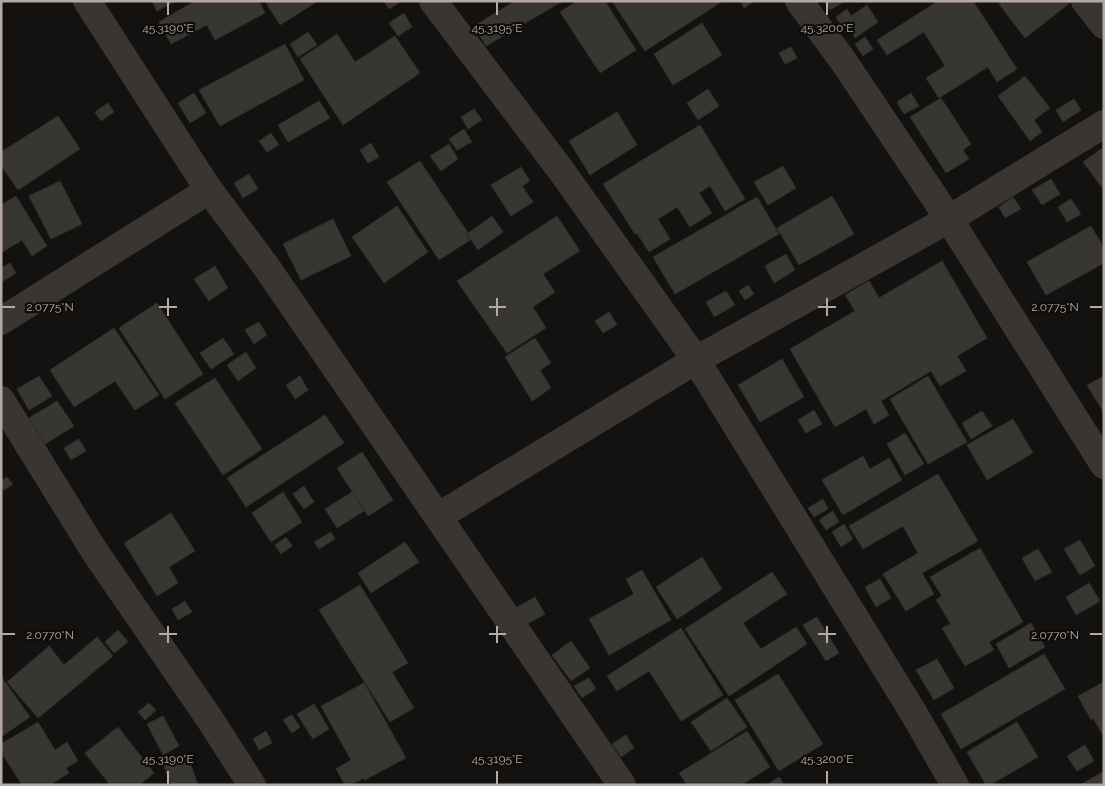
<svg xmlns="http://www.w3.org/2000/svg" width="1105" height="786" font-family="Raleway,sans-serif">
	<rect width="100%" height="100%" fill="#131211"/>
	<!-- building -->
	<g fill="#383633" stroke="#2f2e2b">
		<polygon points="152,1 176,1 157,11"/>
		<polygon points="259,1 265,13 215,40 207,25 171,44 159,22 195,1"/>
		<polygon points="265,1 318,1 280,25"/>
		<polygon points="384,1 400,1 400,2 389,9"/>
		<polygon points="515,1 563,1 486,46 474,26"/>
		<polygon points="577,1 605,1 636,50 600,73 560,12"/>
		<polygon points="612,1 723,1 645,51"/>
		<polygon points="740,1 753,1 753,2 744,8"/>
		<polygon points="824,1 845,1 830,10"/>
		<polygon points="938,1 973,1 1017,69 997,82 988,67 939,98 926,78 945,66 924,32 887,55 877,40"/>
		<polygon points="1003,1 1070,1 1071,2 1025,38 999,4"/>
		<polygon points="867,5 878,22 855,38 847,26 843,28 836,17 847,9 851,16"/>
		<polygon points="404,13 412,27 398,36 389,23"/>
		<polygon points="702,23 722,55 673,85 654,54"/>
		<polygon points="308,32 317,45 298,57 290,44"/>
		<polygon points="337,34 355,62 395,36 420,73 343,125 300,59"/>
		<polygon points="865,37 873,49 863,56 855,44"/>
		<polygon points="285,44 304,80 220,126 199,90"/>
		<polygon points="791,47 797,58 785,64 779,53"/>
		<polygon points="1025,76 1050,108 1034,120 1042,132 1030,141 998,96"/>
		<polygon points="708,89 719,106 698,120 687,103"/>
		<polygon points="194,93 206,113 190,123 178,103"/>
		<polygon points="911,93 919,106 904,114 897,102"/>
		<polygon points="941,98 971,144 963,150 969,159 946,173 910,117"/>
		<polygon points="1074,99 1081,110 1063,122 1056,110"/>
		<polygon points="319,101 330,118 288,142 278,125"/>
		<polygon points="108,103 114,112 101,121 95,112"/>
		<polygon points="474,109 482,120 468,129 461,117"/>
		<polygon points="617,112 637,145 590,175 569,141"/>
		<polygon points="58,116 80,149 18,190 1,165 1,152"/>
		<polygon points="700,125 745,199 725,211 710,186 699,193 712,213 690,227 677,207 658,219 670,239 649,252 637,233 635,234 603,184"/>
		<polygon points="464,129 472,142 457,150 449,139"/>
		<polygon points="271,133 279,145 267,152 259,141"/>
		<polygon points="371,143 379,157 368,163 360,150"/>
		<polygon points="449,144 458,159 441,171 430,156"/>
		<polygon points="1104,147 1104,190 1083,162"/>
		<polygon points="420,161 468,233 466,234 470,240 439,260 387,182"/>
		<polygon points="783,166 796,188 768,205 754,182"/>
		<polygon points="521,167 530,181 522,186 533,202 511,216 491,185"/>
		<polygon points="249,174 258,189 243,198 234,183"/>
		<polygon points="1051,179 1060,194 1042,205 1032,190"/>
		<polygon points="60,181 82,224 51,239 29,196"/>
		<polygon points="16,196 47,246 32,256 22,240 1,253 1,205"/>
		<polygon points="832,196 854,234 799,265 777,228"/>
		<polygon points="757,197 779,234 675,294 653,257"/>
		<polygon points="1013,197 1021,209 1005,218 999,207"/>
		<polygon points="1071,199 1081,214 1067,222 1058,207"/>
		<polygon points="397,206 428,252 384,283 352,237"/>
		<polygon points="492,216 503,232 478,250 467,234"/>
		<polygon points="557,216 580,251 543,274 555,292 533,307 546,328 507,353 457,281"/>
		<polygon points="333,219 351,256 301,280 283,244"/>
		<polygon points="1091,226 1104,248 1104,263 1046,295 1027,262"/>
		<polygon points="786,254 795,270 774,283 765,266"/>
		<polygon points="942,261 987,338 957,356 966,371 940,386 931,371 881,401 889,415 874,424 866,409 835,427 790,349 855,311 845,295 869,281 879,298"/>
		<polygon points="10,263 16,273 3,281 1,278 1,268"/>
		<polygon points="215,266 228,288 209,301 194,279"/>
		<polygon points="748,285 754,294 745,300 739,291"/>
		<polygon points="726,291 735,305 714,317 706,302"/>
		<polygon points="157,303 203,374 165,399 119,328"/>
		<polygon points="609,312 617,325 603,333 595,321"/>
		<polygon points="259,322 267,335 254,344 245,330"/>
		<polygon points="114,328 159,395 135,410 115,381 74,407 50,370"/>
		<polygon points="223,338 234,354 211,369 200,353"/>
		<polygon points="535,338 551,363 540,370 551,388 532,401 505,357"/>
		<polygon points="246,352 256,368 238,381 227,365"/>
		<polygon points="782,359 804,397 760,422 738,385"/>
		<polygon points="39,376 52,396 29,410 17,389"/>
		<polygon points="300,376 308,390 295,399 286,385"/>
		<polygon points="928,376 967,442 928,464 890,399"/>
		<polygon points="1104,376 1104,413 1087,385"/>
		<polygon points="215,378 262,449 223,475 175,403"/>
		<polygon points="57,401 74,426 45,444 29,418"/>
		<polygon points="814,410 822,424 806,433 798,420"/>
		<polygon points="982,411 992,426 971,439 962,423"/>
		<polygon points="325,415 344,443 246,507 227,478"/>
		<polygon points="1013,419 1033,453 987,480 967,445"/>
		<polygon points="905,433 924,464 905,475 887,444"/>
		<polygon points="79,439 86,451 71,460 64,448"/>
		<polygon points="362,452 393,500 368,516 337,468"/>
		<polygon points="863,456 870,469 889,458 902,480 843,515 822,480"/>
		<polygon points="938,474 978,541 922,573 934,594 906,611 883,574 918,553 903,526 863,549 849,526"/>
		<polygon points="7,477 13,484 4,490 1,486 1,481"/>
		<polygon points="304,486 314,502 304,509 293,494"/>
		<polygon points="283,492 302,522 271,542 252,513"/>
		<polygon points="352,492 364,511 337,528 325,509"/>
		<polygon points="823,499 828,509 814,517 808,508"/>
		<polygon points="833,511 839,522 826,530 819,520"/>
		<polygon points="171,513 195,551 169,567 178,583 157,596 124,543"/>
		<polygon points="844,524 853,539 841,547 832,532"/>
		<polygon points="331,532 335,539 319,549 314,542"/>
		<polygon points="286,537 292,546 281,554 275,545"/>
		<polygon points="1080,540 1095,566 1080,575 1064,549"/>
		<polygon points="405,542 419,562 371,593 358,573"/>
		<polygon points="980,548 1023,622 989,642 994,650 965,666 942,628 951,624 936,600 942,596 930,577"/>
		<polygon points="1038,549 1052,572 1035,581 1022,558"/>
		<polygon points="702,557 722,589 677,619 656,587"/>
		<polygon points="642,570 671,620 609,655 589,619 634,594 626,579"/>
		<polygon points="772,572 787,594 743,623 761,649 796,627 807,644 729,696 685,629"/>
		<polygon points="880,579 891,598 876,607 865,587"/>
		<polygon points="1089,583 1100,601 1076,615 1066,597"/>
		<polygon points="360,585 408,663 392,672 414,708 390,722 319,610"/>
		<polygon points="535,597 545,614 524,626 514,609"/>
		<polygon points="185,601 192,612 178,620 172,609"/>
		<polygon points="817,617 839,653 826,661 803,625"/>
		<polygon points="1031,623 1045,647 1009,668 996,644"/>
		<polygon points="681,628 723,695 681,721 649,671 617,691 607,676"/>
		<polygon points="118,630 128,642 114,653 105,642"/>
		<polygon points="97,637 113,656 38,718 7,682 49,646 64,665"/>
		<polygon points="571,641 590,668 571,681 552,655"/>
		<polygon points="1044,654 1065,689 961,749 941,714"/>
		<polygon points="937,659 954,688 934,700 916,670"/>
		<polygon points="778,674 823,744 779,771 735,700"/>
		<polygon points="1,676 30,717 1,737"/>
		<polygon points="589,678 596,689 582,698 574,686"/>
		<polygon points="1104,682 1104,737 1093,718 1091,720 1078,696"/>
		<polygon points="364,683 406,758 365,780 364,778 351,785 345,785 336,769 351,760 321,706"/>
		<polygon points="727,698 747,727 711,751 691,722"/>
		<polygon points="149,703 156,710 145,720 138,712"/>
		<polygon points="314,704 329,729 313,739 297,714"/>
		<polygon points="292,715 300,727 292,733 283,720"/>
		<polygon points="163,716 179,746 163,755 147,724"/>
		<polygon points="38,722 55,750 67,742 78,761 66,768 69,773 50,785 22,785 1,752 1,744"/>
		<polygon points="1017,722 1038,757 990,785 986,785 967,752"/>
		<polygon points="118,727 154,773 139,785 110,785 85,753"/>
		<polygon points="266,731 272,743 259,750 253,739"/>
		<polygon points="747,731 770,767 741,785 687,785 679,773"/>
		<polygon points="626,735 634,748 621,757 612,744"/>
		<polygon points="1085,745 1094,761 1077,771 1067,756"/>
		<polygon points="187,754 198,785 171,785 163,763"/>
		<polygon points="1104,771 1104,785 1080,785"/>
		<polygon points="779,777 784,785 767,785"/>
	</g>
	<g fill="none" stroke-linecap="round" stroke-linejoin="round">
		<!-- minor -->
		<g stroke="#383532" stroke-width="28">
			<polyline points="87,1 209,190 265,265 622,785"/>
			<polyline points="433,1 560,169 696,360 913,712 955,785"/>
			<polyline points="799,1 844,62 949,219 1104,465"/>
			<polyline points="1085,1 1104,25"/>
			<polyline points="1,321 209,190"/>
			<polyline points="1,400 95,552 209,718 252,785"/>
			<polyline points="439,516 696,360 949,219 1104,124"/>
		</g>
	</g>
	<!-- ticks -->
	<path fill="none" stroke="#b5a9a1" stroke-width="2" d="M168,2v13M497,2v13M827,2v13M168,298v18M497,298v18M827,298v18M2,307h13M159,307h18M489,307h17M818,307h18M1090,307h12M168,626v17M497,626v17M827,626v17M2,634h13M159,634h18M489,634h17M818,634h18M1090,634h12M168,771v13M497,771v13M827,771v13"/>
	<g font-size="12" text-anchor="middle" fill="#b5a9a1" stroke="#0e0d0c" stroke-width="4.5" stroke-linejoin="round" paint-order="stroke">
		<text x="168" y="32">45.3190°E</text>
		<text x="497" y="32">45.3195°E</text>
		<text x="827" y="32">45.3200°E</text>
		<text x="50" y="311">2.0775°N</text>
		<text x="1055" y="311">2.0775°N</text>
		<text x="50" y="639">2.0770°N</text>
		<text x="1055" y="639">2.0770°N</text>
		<text x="168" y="763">45.3190°E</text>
		<text x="497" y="763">45.3195°E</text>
		<text x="827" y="763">45.3200°E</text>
	</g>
	<!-- border -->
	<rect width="1105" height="786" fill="none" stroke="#b5a9a1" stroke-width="5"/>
</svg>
